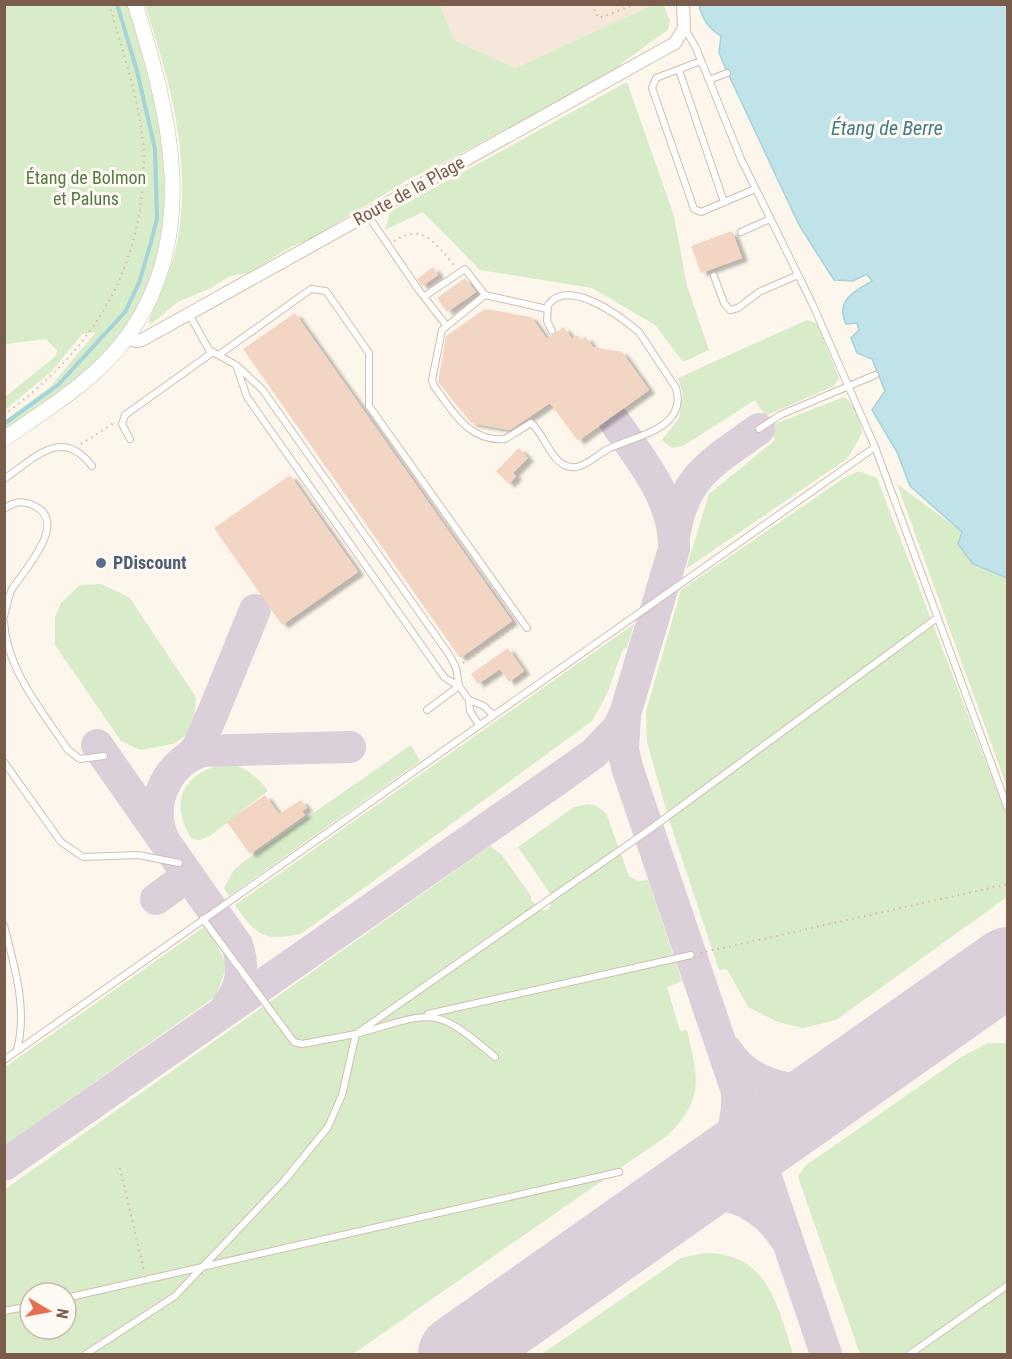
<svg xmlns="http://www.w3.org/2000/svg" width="1012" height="1359" font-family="'Roboto Condensed',sans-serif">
	<defs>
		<filter id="shadow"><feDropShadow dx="6" dy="3.5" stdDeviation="1.5" flood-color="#0004"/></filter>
	</defs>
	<rect width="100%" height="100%" fill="#fdf6ec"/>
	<!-- residential -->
	<polygon fill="#f5e8da" points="440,5 653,5 515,68 454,40"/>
	<!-- green -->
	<g fill="#d8ecc9" fill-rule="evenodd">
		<path d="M5,5h123c16,48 38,117 40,168 2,46 -14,119 -42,155 -33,43 -79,73 -121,103v-11l45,-33 46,-55 -14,2 -30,37 -47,39v-13l51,-41 1,-6 -11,-11 -41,5z"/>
		<path d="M145,5h295l14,35 61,28 138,-63h11l6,16 -2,9 -45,32 -7,8 -186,100 -19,8 -102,62 -19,7 -41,26 -19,3 -19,12 -33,14 -28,23 -1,-4c9,-25 23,-52 28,-78 16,-81 -7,-162 -32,-238z"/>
		<polygon points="627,82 674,216 687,286 709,350 683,362 655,325 592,288 480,270 423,212 385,230 390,212"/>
		<polygon points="807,320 817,324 839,378 834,386 765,416 755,400 683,446 672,448 662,440 679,418 683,394 678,378"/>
		<path d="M844,397c13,9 15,21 18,36l-14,25 -162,111 23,-75 66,-54 -6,-14z"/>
		<polygon points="859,471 877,478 1007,817 1007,897 836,1020 803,1028 778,1022 748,1007 727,969 719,970 669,820 647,742 646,711 681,590 844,478"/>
		<polygon points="897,484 962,532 973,564 1007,578 1007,787"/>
		<polygon points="101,584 129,597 196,697 194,719 187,735 173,744 140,750 121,741 55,645 55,617 61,603 80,585"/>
		<path d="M634,624l-7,24 -4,1 -16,45 -15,27 -291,213c-38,8 -45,1 -66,-29z"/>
		<polygon points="411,745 420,761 229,896 224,888 234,870 246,860"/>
		<path d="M230,763c17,6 28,14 38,28l-58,45 -11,4 -7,-1c-26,-40 -6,-69 38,-76z"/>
		<path d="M588,804l9,2 9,7 23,63 9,5 10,-1 34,101 -15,6 13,44 7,-1c11,47 18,69 -19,105l-315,219h-348l-1,-164 486,-344 11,8 30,42v4l11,10h5l4,-5v-10l-33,-48 56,-40zM30,1293h36v36h-36z"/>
		<polygon points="204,927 213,937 227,965 216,996 5,1145 4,1068"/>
		<polygon points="988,1043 1007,1043 1007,1354 860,1354 798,1177 805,1166 963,1056"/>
		<path d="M704,1253c64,0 73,51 89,101h-251l139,-96z"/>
	</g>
	<!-- water -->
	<path fill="#bfe3e8" stroke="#a5d3da" stroke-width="1.5" d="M699,5h308v573l-34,-14 -15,-20 4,-12 -52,-46 -13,-34 -25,-42 13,-19 -13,-32 -15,-6 -6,-15 8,-8 -2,-7 -11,1c-11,-23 8,-33 26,-43l-5,-7 -14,7 -19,-1 -35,-55 -74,-158 -6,-14 2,-17c-13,-8 -18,-16 -22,-31z"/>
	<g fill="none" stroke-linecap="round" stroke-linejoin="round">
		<!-- stream -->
		<polyline stroke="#a5d3da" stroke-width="4" points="4,424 58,385 125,312 139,283 151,242 157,219 155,149 137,71 117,4"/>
		<!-- taxiway -->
		<g stroke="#dbcfda" stroke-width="32">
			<path d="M675,532c9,-57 41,-72 84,-103"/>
			<polyline points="625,714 623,750 627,767 826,1354"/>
			<path d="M97,745l140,200c8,22 5,43 -10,61"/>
			<polyline points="191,755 198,747 212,715 255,610"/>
			<path d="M163,838c-15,-35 4,-75 39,-87l148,-4"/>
			<polyline points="156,899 188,876"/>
			<polyline points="966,996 1008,986"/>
			<path d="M727,1051c22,34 68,46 105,33 11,-3 20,-10 30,-15"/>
			<path d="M4,1165l551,-384 38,-27 25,-26 7,-14 49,-165c1,-50 -32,-87 -59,-127"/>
			<path d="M690,1190c29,-27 49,-53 47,-94"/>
			<path d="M672,1203c41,-21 87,-4 112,34"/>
		</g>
		<!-- runway -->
		<polyline stroke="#dbcfda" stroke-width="78" points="457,1354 1008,966"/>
	</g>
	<!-- building -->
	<g fill="#f3d5c3" filter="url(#shadow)">
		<polygon points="732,231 742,258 701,273 691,246"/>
		<polygon points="433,267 438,275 422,286 417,279"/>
		<polygon points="465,278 476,292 447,312 437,298"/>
		<polygon points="485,309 531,317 547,339 564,327 572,339 578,335 581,340 586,337 593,347 622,352 649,390 578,441 550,403 510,430 471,423 438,382 446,336"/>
		<polygon points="295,313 512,621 460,658 243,349"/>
		<polygon points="519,448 528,458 513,473 516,476 509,484 496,471"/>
		<polygon points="290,475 358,572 282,625 214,528"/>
		<polygon points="508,648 524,671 509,682 500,669 478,684 471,674"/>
		<polygon points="265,795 279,814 301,800 307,808 302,811 305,815 250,854 227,822"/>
	</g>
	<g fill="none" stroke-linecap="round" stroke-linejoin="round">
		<!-- service casing -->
		<g stroke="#d1beb0" stroke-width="8">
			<g id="service">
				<polyline points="685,29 696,48 741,159 812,303 875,447 1008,809"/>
				<polyline points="701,61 656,78 652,88 694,209 701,212 755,189"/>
				<polyline points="679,70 724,202"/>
				<polyline points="709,80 727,73"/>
				<polyline points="367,214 418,289 446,325"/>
				<polyline points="741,232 770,219"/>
				<polyline points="714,276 724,303 730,310 738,308 759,292 798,275"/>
				<path d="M485,295l-43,35 -10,50 2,6c19,25 34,56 71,53l26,-16c14,11 20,42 40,44 12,2 26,-12 37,-18 27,-13 80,-20 68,-61l-37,-56c-19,-16 -71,-55 -91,-27l-1,16 5,10"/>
				<polyline points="425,296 465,269 485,295 547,309"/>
				<polyline points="189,314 209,350 236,365 247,397 439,670 445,678 459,686 456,668 450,656 262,389 236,365"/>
				<polyline points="220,354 311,289 326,291 369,353 369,406 527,628"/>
				<polyline points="759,429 780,415 875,375"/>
				<polyline points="130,439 122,424 125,415 213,352"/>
				<path d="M4,479c31,-21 58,-53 88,-13"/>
				<path d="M4,509c9,-6 15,-9 26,-5 43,15 -6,66 -18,85 -4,8 -5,18 -8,27"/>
				<path d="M4,622c3,48 38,89 64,128l12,9 24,-3"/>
				<polyline points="427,710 459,686 469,700"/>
				<polyline points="479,725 470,711 469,700 484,706 493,715"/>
				<polyline points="4,762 61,842 83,857 138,855 179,863"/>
				<polyline points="203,919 294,1042 302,1044 356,1034 649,830 937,618"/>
				<path d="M4,925c10,41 24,83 13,125"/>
				<polyline points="428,1014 691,955"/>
				<polyline points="4,1060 875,447"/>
				<polyline points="66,1298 619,1172"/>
				<polyline points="4,1311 30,1306"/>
				<path d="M86,1354l89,-58 109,-115 44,-54 14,-32 14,-61c77,-21 76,-31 139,23"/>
				<polyline points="910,1354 1008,1285"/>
			</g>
		</g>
		<!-- minor casing -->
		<g stroke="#d1beb0" stroke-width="14">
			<polyline id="minor" points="127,338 136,341 142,340 675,43 684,28 683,4"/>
		</g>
		<!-- tertiary casing -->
		<g stroke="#d1beb0" stroke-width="16">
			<path id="tertiary" d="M4,439c43,-30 92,-59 123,-102 74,-102 43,-223 8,-333"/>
		</g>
		<!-- path -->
		<g stroke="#d9b8a5" stroke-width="2" stroke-dasharray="1.5 4.5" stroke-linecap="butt">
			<polyline points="591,4 599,18 635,4"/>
			<path d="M394,241c30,-19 41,3 60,24"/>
			<path d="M4,415c77,-57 128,-125 138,-222 1,-16 3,-34 1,-51 -5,-46 -21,-93 -34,-138"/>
			<polyline points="81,444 114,423"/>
			<polyline points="463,663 515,626"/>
			<polyline points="700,953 1008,884"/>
			<polyline points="120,1168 144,1271"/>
		</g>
		<!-- service -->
		<use href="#service" stroke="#fff" stroke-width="6"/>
		<!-- minor -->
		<use href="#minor" stroke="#fff" stroke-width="12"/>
		<!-- tertiary -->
		<use href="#tertiary" stroke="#fff" stroke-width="15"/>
	</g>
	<!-- markers -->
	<circle fill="#5c6f8a" stroke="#fffaf3" stroke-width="2" cx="101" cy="563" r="6"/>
	<g text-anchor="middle" stroke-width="6" stroke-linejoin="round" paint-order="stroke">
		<!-- park labels -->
		<g font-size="18" fill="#537a41" stroke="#fffaf3">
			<text x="86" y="184">Étang de Bolmon<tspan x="86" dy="21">et Paluns</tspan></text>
		</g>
		<!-- street labels -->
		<g font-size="18" fill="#7a5c4d" stroke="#fffaf3">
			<text transform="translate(409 191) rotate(-29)" y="6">Route de la Plage</text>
		</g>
		<!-- service labels -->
		<g font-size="18" font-weight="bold" fill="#4e5e75" stroke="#fffaf3" text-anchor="start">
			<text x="113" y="569">PDiscount</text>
		</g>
		<!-- water labels -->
		<g font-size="20" font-style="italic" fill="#437c86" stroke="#fffaf3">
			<text x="887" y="135">Étang de Berre</text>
		</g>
	</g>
	<!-- border -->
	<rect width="1012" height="1359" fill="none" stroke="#7a5c4d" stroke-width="12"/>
	<!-- north arrow -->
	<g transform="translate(48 1311) rotate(100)"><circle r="28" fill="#fffaf3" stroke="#cabbb1" stroke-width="1.5"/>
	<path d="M0-4.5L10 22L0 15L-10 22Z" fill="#e76f51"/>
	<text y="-9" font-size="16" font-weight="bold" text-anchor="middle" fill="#7a5c4d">N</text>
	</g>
</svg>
